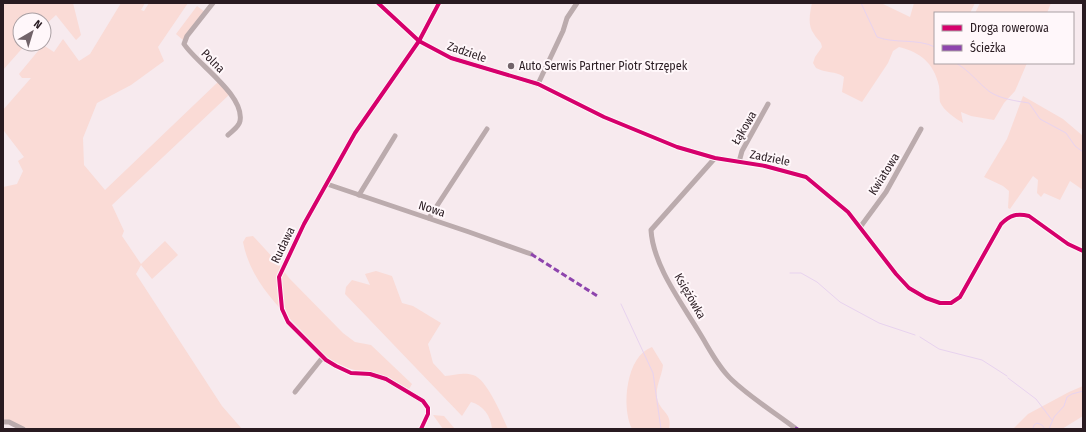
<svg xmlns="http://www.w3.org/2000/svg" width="1086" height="432" font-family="'Fira Sans Condensed',sans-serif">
	<rect width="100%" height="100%" fill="#f7eaee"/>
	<!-- green -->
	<g fill="#fadbd6">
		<polygon points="3,3 73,3 81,35 76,40 56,15 44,26 44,20 20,20 20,44 26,44 3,70"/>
		<polygon points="121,3 145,3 141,10 144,11 149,3 188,3 158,47 164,61 131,85 97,103 83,138 84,165 105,190 218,82 230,94 112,205 124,231 122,236 141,264 165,241 178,255 152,279 141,265 136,274 222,406 242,429 27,429 3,419 3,187 17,184 23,171 18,161 24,157 4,131 3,110 31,78 22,78 19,74 43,45 54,52 63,39 79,61 90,54"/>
		<path d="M812,3h69l29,14 4,-14h61l-5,10h-35v50h92l-12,28 -11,12 -10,17 -23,-4 -10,-4 2,11c-8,-5 -19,-12 -23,-21 -1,-5 0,-11 -1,-16 -5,-23 -19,-34 -40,-39l-6,4 -5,12 -26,39 -20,-10 2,-15c-8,-6 -19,-4 -28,-9l-3,-5 2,-6 7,-10c-1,-7 -5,-7 -8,-13 -7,-9 -4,-21 -2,-31z"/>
		<polygon points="980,3 1051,3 1047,13 975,13"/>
		<polygon points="197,6 205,12 183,40 176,34"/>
		<polygon points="1023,96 1063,119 1083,136 1083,190 1070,181 1060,200 1044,193 1041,197 1037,193 1038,180 1033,176 1010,209 1008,208 1009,191 1003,186 984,177 1007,139"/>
		<path d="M253,236l24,26 12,16 54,55 12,9 16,3 41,39 -3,5c-10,-5 -20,-11 -31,-14 -13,-4 -26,-4 -38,-10 -16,-8 -27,-22 -39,-35 -25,-25 -51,-51 -58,-88l3,-5z"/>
		<path d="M376,271l16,5 10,27 11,3 28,17 -13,21 5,19 12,13c9,-1 19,-4 28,-1 14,4 29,41 35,54h-16c-1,-13 -9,-24 -21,-27l-9,14 -117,-122 1,-7 6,-7 18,5 -5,-11z"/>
		<path d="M652,347l11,18c-1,11 -8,22 -6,33 3,14 16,15 12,31h-37c-11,-22 -6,-73 20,-82z"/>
		<polygon points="1083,386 1083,416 1062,429 1013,429 1028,414 1069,392"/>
		<polygon points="433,415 444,416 455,429 443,429"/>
	</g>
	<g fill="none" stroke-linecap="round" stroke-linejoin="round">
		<!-- stream -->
		<g stroke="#e8d3ef" stroke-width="1">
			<path d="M861,3l16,34c18,7 40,1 58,10"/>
			<path d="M956,63c14,8 22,20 34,29 11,7 26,9 39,11l11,16 26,14 9,13 8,6"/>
			<polyline points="790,273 801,273 817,282 840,302 879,323 915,335"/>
			<polyline points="621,304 653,373 661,429"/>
			<polyline points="1083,326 1083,341"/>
			<polyline points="920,337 939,349 982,360 1007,376"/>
			<polyline points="1008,378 1036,399 1052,420"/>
			<polyline points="1033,429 1034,425 1037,423 1042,425 1045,429"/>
			<polyline points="1049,429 1054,417 1064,406 1067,397 1072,394 1083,391"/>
		</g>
		<!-- minor -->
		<g stroke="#bbabad" stroke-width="5">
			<path d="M213,3l-26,33 -3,8c13,20 61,51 56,77 -1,6 -8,10 -12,14"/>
			<path d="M378,3l41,38 32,17 87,26 66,33 73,30 38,11 50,8 41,11 42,35 48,62 13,14 17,10 14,5h11l9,-6 41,-73c9,-9 16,-11 28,-8l39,28 15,7"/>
			<polyline points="538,84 563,31 567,18 577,3"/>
			<path d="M715,158l-64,72c2,35 30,72 48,102 10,16 19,35 33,48 19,18 42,32 63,48"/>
			<polyline points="739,162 742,151 768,104"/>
			<polyline points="327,184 469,232 531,254"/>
			<polyline points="359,195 395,136"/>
			<polyline points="429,218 487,129"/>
			<polyline points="861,226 886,192 921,129"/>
			<polyline points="295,392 323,357"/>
			<polyline points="3,422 9,422 23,429"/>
			<polyline points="421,429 428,414 428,408 423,401 386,379 370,374 351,373 336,366 326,360 288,322 282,309 279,277 304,224 355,133 419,41 439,3"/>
		</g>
		<!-- quiet -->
		<g stroke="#8e44ad" stroke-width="3" stroke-dasharray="6 3" stroke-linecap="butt">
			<polyline points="531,254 599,297"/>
			<polyline points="795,428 798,429"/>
		</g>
		<!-- cycleway casing -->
		<g stroke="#fff7fa" stroke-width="6">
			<g id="cycleway">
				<path d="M378,3l41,38 32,17 87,26 66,33 73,30 38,11 50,8 41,11 42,35 48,62 13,14 17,10 14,5h11l9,-6 41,-73c9,-9 16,-11 28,-8l39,28 15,7"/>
				<polyline points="421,429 428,414 428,408 423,401 386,379 370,374 351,373 336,366 326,360 288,322 282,309 279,277 304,224 355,133 419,41 439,3"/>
			</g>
		</g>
		<!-- cycleway -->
		<use href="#cycleway" stroke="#d6006c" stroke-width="4"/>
	</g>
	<!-- markers -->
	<circle fill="#716369" stroke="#fff7fa" stroke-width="1.5" cx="511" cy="66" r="4"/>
	<g text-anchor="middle" stroke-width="4" stroke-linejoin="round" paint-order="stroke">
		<!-- street labels -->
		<g font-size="12" fill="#291b21" stroke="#fff7fa">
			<text transform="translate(467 52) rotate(19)" y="4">Zadziele</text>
			<text transform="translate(213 61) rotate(45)" y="4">Polna</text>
			<text transform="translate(744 128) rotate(-59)" y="4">Łąkowa</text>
			<text transform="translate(770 158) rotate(11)" y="4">Zadziele</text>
			<text transform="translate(884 174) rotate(-58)" y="4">Kwiatowa</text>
			<text transform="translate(432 209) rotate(18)" y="4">Nowa</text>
			<text transform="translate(283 245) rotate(-64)" y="4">Rudawa</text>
			<text transform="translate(690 296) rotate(60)" y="4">Księżówka</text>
		</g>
		<!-- poi labels -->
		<g font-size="12" fill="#291b21" stroke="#fff7fa" text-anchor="start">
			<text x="519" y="70">Auto Serwis Partner Piotr Strzępek</text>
		</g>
	</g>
	<!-- border -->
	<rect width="1086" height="432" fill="none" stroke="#291b21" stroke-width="8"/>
	<!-- legend -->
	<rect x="934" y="12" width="140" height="52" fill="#fff7fa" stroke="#a99fa3"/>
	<rect x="942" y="25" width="20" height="6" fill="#d6006c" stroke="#a99fa3"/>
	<text x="970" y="32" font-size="12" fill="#291b21">Droga rowerowa</text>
	<rect x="942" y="45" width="20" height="6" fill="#8e44ad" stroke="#a99fa3"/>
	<text x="970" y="52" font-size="12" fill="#291b21">Ścieżka</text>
	<!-- north arrow -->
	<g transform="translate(32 32) rotate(38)"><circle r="19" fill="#fff7fa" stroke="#a99fa3"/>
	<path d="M0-3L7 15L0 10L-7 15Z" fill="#716369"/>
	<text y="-6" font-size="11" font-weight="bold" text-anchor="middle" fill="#291b21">N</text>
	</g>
</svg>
